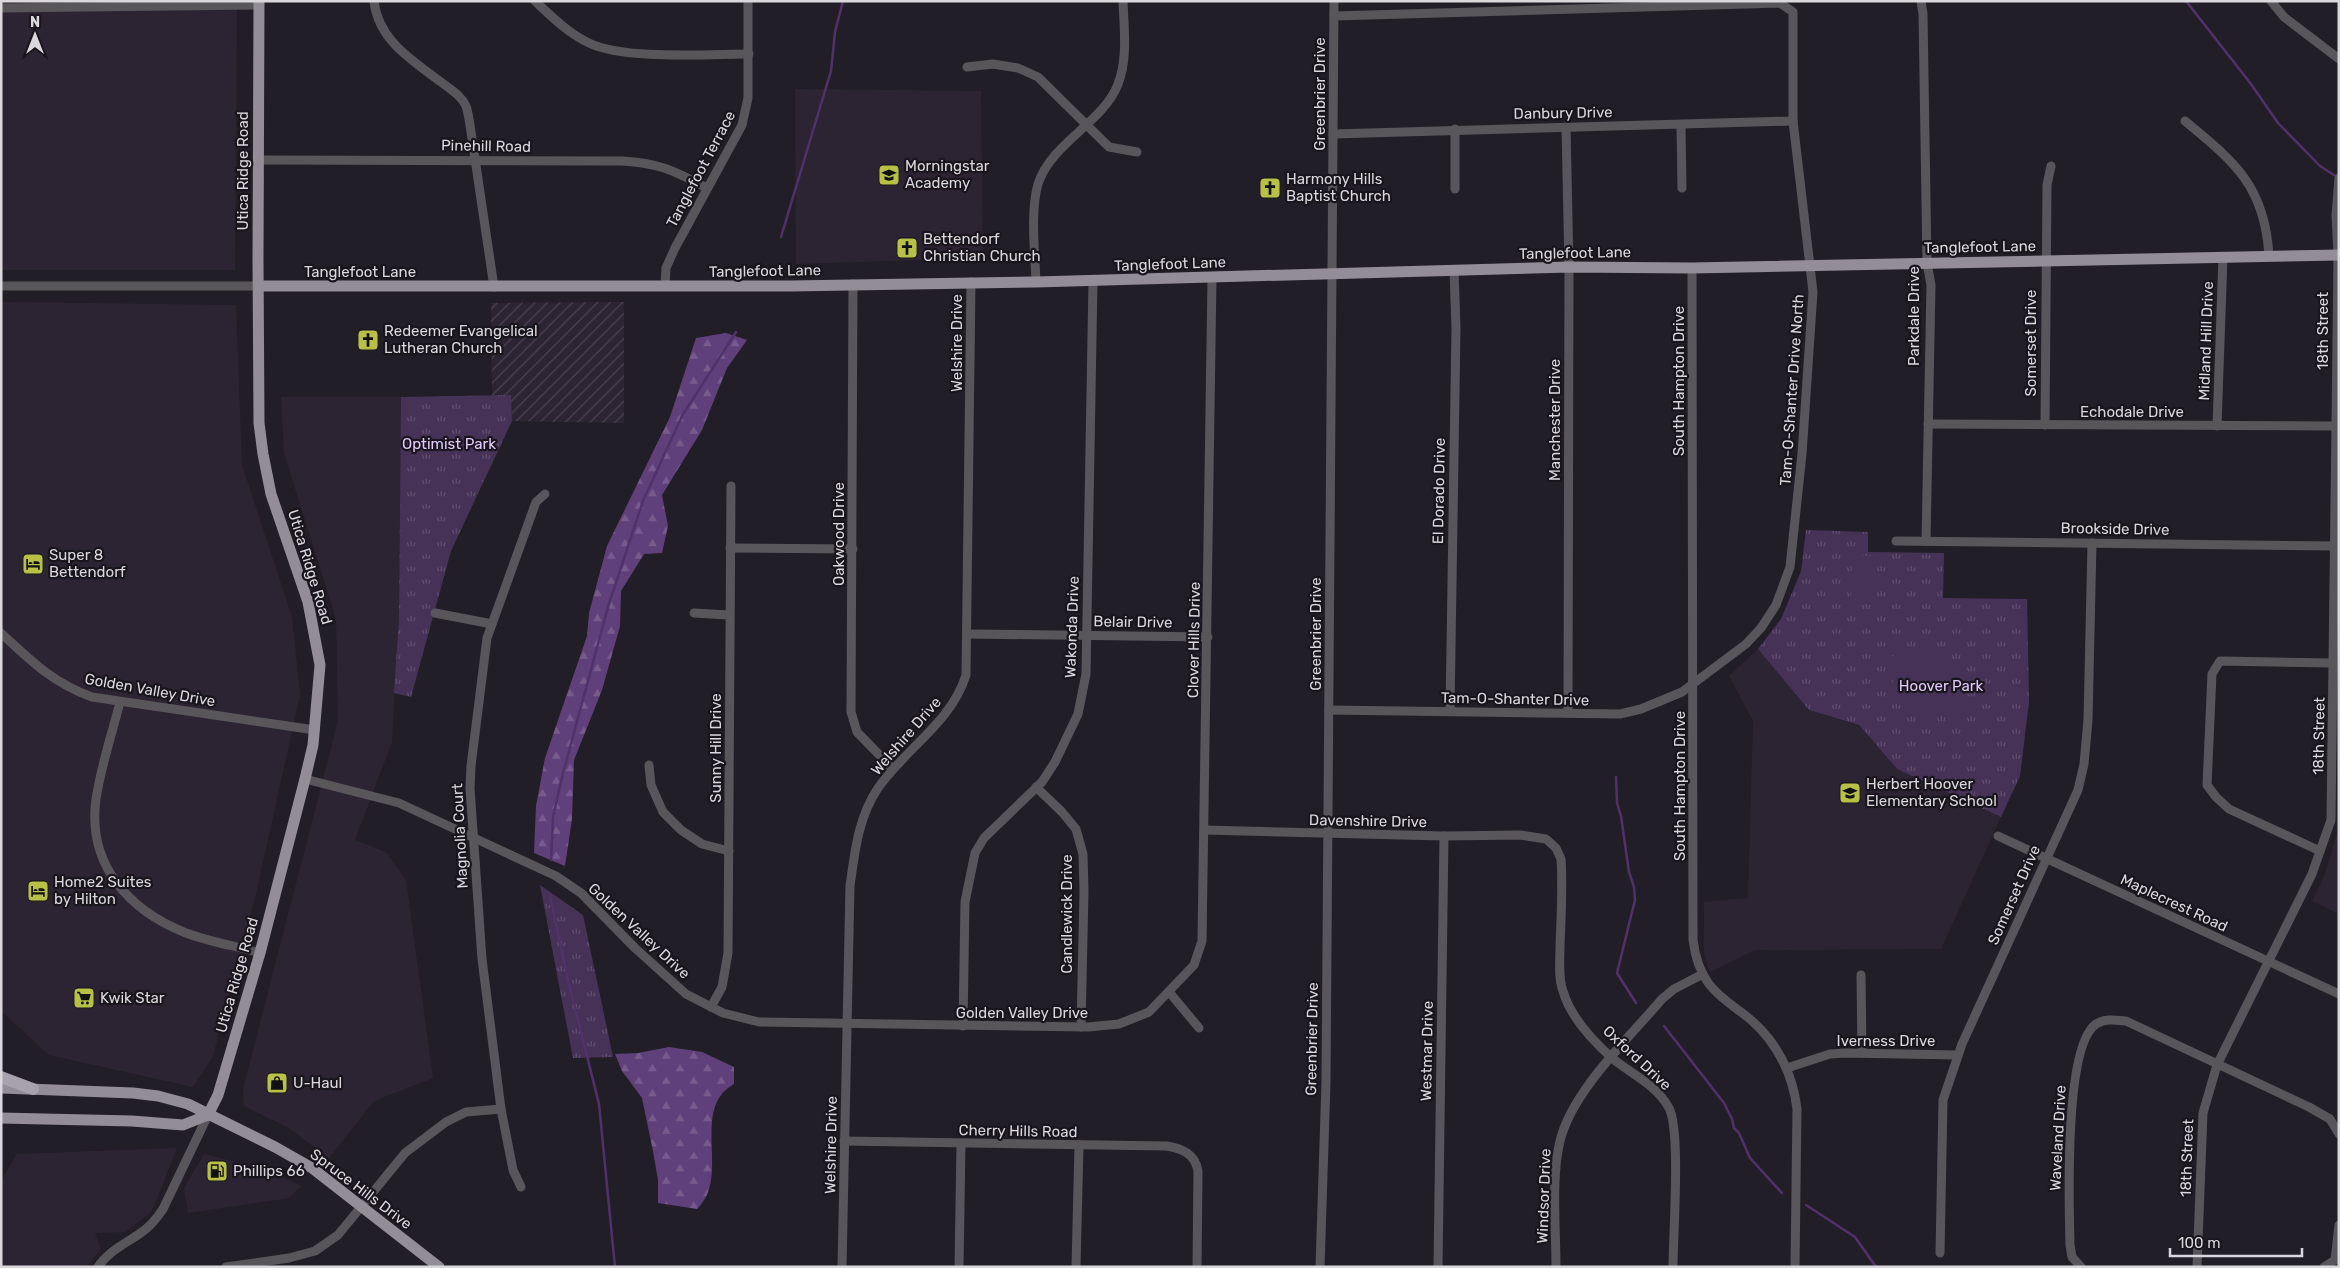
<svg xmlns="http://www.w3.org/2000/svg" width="2340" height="1268" font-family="Rubik,sans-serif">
	<defs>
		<pattern id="industrial-furrows" width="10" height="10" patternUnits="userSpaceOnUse" patternTransform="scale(1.25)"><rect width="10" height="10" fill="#2c2433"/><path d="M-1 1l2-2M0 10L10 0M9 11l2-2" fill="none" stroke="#4a4350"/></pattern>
		<pattern id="forest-firs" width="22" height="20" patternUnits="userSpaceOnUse" patternTransform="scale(1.25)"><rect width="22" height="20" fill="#60407a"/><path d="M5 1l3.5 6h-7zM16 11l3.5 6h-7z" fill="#765b8c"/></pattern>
		<pattern id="park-tufts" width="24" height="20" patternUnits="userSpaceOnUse" patternTransform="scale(1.25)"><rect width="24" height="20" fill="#463257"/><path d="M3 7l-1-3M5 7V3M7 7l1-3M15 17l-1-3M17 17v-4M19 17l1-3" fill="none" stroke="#604f6f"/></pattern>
	</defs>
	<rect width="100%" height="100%" fill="#221e27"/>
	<!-- built -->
	<g fill="#2c2433">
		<polygon points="1,1 237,1 235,270 1,270"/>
		<polygon points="795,89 981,91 983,258 796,264"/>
		<polygon points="1,302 236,305 242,465 292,617 300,695 256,894 213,1056 193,1087 49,1055 1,1011"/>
		<polygon points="281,397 401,397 399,618 392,742 355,840 386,852 406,880 433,1078 374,1101 329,1158 289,1128 244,1106 243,1089 338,721 336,619 284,453"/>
		<polygon points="1758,649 1809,710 1859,726 1897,769 2001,817 1941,949 1755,950 1710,972 1704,954 1704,902 1748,898 1753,721 1729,676"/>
		<polygon points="2339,826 2339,914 2312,901 2325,874"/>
		<polygon points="177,1148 155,1204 149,1214 125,1232 95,1233 101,1249 86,1267 1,1267 1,1181 17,1154"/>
		<polygon points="204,1154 268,1170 301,1186 289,1198 188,1213 184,1188"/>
	</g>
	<!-- industrial -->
	<polygon fill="url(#industrial-furrows)" points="624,302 624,423 512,421 511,395 492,396 491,303"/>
	<!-- forest -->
	<g fill="url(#forest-firs)">
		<polygon points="726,333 747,340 727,368 702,430 662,495 668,526 662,553 644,554 621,591 620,626 602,690 574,760 572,819 565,866 534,853 536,806 545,758 587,636 589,613 607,546 670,417 696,338"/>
		<path d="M669,1047l33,5 32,15v17c-45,25 -2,93 -37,125l-39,-6v-23l-5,-29 -11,-53 -20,-27 -7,-17 23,-1z"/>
	</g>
	<!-- park -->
	<g fill="url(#park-tufts)">
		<polygon points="511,395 512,421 451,551 411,697 394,693 399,618 401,397"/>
		<polygon points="1806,530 1868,532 1868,552 1944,553 1943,598 2027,599 2029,702 2020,776 2001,817 1897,769 1859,725 1809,710 1758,649 1781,619 1801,571"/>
		<polygon points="540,885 583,915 613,1057 573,1058"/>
	</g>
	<!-- garden -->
	<g fill="#463257">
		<polygon points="1852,555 1873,556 1872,604 1851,604"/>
		<polygon points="1925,647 1945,656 1961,688 1962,717 1911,713 1894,699 1891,658 1896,653"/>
	</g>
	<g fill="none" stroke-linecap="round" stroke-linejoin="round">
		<!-- stream -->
		<g stroke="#51316a" stroke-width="2.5">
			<polyline points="2186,1 2251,84 2278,123 2320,166 2337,177"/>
			<polyline points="781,237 831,71 835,32 843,1"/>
			<polyline points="1616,777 1617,803 1621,816 1629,872 1634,887 1635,900 1617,973 1636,1003"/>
			<polyline points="551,860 553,817 562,777 608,607 643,501 682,416 736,332"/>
			<polyline points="550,896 568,980 599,1104 615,1267"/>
			<polyline points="1664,1026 1724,1103 1732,1119 1734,1128 1739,1133 1750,1158 1782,1193"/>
			<polyline points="1806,1205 1855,1237 1876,1267"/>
		</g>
		<!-- minor -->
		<g stroke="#59565b" stroke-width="9">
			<path d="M374,1c4,39 38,59 67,81 9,7 20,13 25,24 2,6 3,13 4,19l24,162"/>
			<path d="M535,1c17,16 33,32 54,42 34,17 120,11 160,11"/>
			<polyline points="1921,1 1923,14 1927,263 1931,285 1926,541"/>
			<polyline points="2271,1 2284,17 2339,59"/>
			<polyline points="1,8 259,5"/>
			<polyline points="967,67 993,64 1018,68 1038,77 1109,147 1137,152"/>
			<path d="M2185,121c51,42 80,66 84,135"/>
			<polyline points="1681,125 1682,188"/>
			<polyline points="1566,127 1569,267 1568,713"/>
			<polyline points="1333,134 1793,121"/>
			<path d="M258,160l364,1c38,2 52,10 85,27"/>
			<polyline points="1455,189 1455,129"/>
			<path d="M1692,268l1,672c8,63 46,59 76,99 16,21 25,45 28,70l-2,158"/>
			<path d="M1036,282c-1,-29 -6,-70 2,-98 13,-41 66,-62 80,-100 10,-25 6,-56 5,-83"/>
			<polyline points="853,284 851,712 857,732 893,769"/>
			<polyline points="1,286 259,286"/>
			<polyline points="665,286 666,268 675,248 742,125 748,98 748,1"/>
			<polyline points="1928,424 2336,426"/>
			<polyline points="2045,425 2047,185 2051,166"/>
			<polyline points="2217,426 2223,257"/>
			<polyline points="1896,541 2335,546"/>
			<polyline points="730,548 853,549"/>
			<polyline points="435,613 492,624"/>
			<polyline points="694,613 729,615"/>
			<path d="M1,633c30,28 52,50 91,64l223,33"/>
			<polyline points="968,634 1208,637"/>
			<path d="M120,702c-8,32 -19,64 -24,97 -9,65 32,111 90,134 24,9 50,13 74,20"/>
			<polyline points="1329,710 1620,714 1641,709 1682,692 1746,644 1761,628 1776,605 1790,567 1802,454 1813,292 1793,121 1793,12 1780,3 1334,16"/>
			<polyline points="1450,711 1456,328 1454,270"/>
			<polyline points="649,765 651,785 663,812 681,830 702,844 729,851"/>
			<polyline points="305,779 399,803 556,876 581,893 635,948 686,994 723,1013 759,1022 1088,1027 1119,1024 1149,1012 1194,965 1202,941 1212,277"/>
			<polyline points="1036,787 1062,812 1076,829 1083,854 1084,891 1081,1027"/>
			<path d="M1205,830l239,6 76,-1 26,4 10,9 5,11c2,29 0,58 -1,87 0,14 -2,32 3,45 7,25 30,50 49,67 19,16 45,27 57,50 12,22 4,128 4,159"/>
			<polyline points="1998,836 2339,994"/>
			<polyline points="2320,851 2229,809 2216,797 2207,785 2212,674 2220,661 2333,663"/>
			<polyline points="1861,975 1862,1053"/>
			<polyline points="1170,993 1199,1028"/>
			<polyline points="711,1007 722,987 728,953 731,486"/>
			<polyline points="963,1026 965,902 975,853 984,838 1042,782 1055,762 1078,714 1086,674 1093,281"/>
			<polyline points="1787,1068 1830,1054 1845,1053 1958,1055"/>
			<path d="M844,1141l323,5c16,3 28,8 31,25l-1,96"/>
			<polyline points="521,1187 513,1170 501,1109 482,959 470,788 471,766 487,638 536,502 545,494"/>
			<polyline points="1940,1253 1943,1100 1962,1044 2078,790 2084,764 2088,720 2092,543"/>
			<path d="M98,1267c10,-16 29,-24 44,-35 9,-6 15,-14 21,-23l45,-94"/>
			<polyline points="226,1267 289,1258 315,1251 338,1235 405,1153 446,1122 466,1112 501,1109"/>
			<path d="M842,1267l8,-381c5,-35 8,-68 28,-98 28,-40 73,-65 88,-113l5,-393"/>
			<polyline points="959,1267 961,1144"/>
			<polyline points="1076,1267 1079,1145"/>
			<polyline points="1320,1267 1326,1082 1334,1"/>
			<polyline points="1438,1267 1444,836"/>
			<path d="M1556,1267c0,-39 -5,-89 4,-126 12,-50 69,-103 102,-142l12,-10 29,-15"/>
			<path d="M2081,1267l-9,-10 -2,-12c-1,-40 -6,-199 26,-221 9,-6 20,-4 30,-3l183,86 21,12 9,15"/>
			<polyline points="2197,1267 2203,1113 2217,1065 2312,874 2331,820 2336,426 2338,255 2336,215 2339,178"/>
			<polyline points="2324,1267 2335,1260 2339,1225"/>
		</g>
		<!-- major -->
		<g stroke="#928d97" stroke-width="11">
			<polyline points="259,286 791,286 1036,282 1569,267 1692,268 2339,255"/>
			<polyline points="1,1088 133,1093 158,1096 188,1104 275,1147 312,1168 439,1267"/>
			<polyline points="208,1115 218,1095 260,953 305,779 313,745 320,665 308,602 271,494 263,454 259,423 258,260 259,1"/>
			<polyline points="1,1118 132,1121 183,1125 208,1115"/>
		</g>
		<!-- highway -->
		<polyline stroke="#a8a2af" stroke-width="12" points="1,1077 33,1089"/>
	</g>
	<!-- icons -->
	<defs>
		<g id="school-square" transform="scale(1.125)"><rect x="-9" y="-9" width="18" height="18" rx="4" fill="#b8c146" stroke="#19151d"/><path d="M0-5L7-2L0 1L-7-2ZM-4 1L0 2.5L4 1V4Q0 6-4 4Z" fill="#111"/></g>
		<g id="church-square" transform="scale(1.125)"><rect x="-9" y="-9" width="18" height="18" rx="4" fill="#b8c146" stroke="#19151d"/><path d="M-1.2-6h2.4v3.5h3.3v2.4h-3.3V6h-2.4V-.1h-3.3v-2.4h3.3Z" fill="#111"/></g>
		<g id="hotel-square" transform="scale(1.125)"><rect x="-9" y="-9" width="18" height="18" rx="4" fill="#b8c146" stroke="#19151d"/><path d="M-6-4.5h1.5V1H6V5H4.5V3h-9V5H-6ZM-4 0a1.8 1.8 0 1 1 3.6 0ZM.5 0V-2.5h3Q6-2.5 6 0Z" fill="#111"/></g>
		<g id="supermarket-square" transform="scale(1.125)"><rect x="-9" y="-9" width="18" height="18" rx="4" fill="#b8c146" stroke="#19151d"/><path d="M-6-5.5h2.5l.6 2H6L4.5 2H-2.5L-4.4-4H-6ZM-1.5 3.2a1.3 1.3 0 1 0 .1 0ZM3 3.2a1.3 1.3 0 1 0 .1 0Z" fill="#111"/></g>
		<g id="shop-square" transform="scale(1.125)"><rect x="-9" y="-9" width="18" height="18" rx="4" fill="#b8c146" stroke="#19151d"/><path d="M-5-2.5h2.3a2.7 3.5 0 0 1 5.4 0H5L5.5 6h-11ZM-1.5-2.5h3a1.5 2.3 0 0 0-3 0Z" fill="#111"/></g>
		<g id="fuel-square" transform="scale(1.125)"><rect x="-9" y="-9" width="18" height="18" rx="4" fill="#b8c146" stroke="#19151d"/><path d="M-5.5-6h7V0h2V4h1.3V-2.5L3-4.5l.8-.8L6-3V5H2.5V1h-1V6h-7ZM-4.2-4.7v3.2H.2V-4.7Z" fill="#111"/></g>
	</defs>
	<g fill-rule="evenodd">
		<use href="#school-square" x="889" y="175"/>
		<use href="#church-square" x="1270" y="188"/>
		<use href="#church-square" x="907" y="248"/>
		<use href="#church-square" x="368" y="340"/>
		<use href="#hotel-square" x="33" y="564"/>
		<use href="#school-square" x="1850" y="793"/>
		<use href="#hotel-square" x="38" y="891"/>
		<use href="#supermarket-square" x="84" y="998"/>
		<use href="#shop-square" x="277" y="1083"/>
		<use href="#fuel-square" x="217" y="1171"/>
	</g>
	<g text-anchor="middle" stroke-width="4.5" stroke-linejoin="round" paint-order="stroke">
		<!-- street labels -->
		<g font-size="15" fill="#dad7dd" stroke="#19151d">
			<text transform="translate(1320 94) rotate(-90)" y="5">Greenbrier Drive</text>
			<text transform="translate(1563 113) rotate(-1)" y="5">Danbury Drive</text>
			<text transform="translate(486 146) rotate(1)" y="5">Pinehill Road</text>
			<text transform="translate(701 169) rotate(-62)" y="5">Tanglefoot Terrace</text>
			<text transform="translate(243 171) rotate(-90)" y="5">Utica Ridge Road</text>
			<text transform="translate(1980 247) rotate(-1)" y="5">Tanglefoot Lane</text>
			<text transform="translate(1575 253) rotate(-1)" y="5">Tanglefoot Lane</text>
			<text transform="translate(1170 264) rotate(-2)" y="5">Tanglefoot Lane</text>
			<text transform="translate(765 271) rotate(-1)" y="5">Tanglefoot Lane</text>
			<text x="360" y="277">Tanglefoot Lane</text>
			<text transform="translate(1914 316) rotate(-90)" y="5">Parkdale Drive</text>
			<text transform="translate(2323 331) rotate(-90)" y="5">18th Street</text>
			<text transform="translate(2206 341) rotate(-88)" y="5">Midland Hill Drive</text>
			<text transform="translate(957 343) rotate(-90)" y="5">Welshire Drive</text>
			<text transform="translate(2031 343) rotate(-90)" y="5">Somerset Drive</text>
			<text transform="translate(1679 381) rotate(-90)" y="5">South Hampton Drive</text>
			<text transform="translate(1792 390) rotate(-86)" y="5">Tam-O-Shanter Drive North</text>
			<text x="2132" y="417">Echodale Drive</text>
			<text transform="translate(1555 420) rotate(-90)" y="5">Manchester Drive</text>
			<text transform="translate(1439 491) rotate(-89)" y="5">El Dorado Drive</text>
			<text transform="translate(2115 529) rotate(1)" y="5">Brookside Drive</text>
			<text transform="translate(839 534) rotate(-90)" y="5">Oakwood Drive</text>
			<text transform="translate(310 567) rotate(73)" y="5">Utica Ridge Road</text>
			<text transform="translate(1133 622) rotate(1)" y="5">Belair Drive</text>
			<text transform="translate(1072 627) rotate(-88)" y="5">Wakonda Drive</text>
			<text transform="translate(1316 634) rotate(-90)" y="5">Greenbrier Drive</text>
			<text transform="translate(1194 640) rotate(-89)" y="5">Clover Hills Drive</text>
			<text transform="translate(150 690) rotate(10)" y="5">Golden Valley Drive</text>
			<text transform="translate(1515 699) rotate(1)" y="5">Tam-O-Shanter Drive</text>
			<text transform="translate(906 736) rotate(-49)" y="5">Welshire Drive</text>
			<text transform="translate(2319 736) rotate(-89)" y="5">18th Street</text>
			<text transform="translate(716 748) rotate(-90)" y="5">Sunny Hill Drive</text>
			<text transform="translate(1680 786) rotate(-90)" y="5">South Hampton Drive</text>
			<text transform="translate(1368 821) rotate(1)" y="5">Davenshire Drive</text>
			<text transform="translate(460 836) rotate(-93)" y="5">Magnolia Court</text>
			<text transform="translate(2014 895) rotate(-66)" y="5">Somerset Drive</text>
			<text transform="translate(2174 903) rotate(25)" y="5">Maplecrest Road</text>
			<text transform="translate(1067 914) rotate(-90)" y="5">Candlewick Drive</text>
			<text transform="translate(639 931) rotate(43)" y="5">Golden Valley Drive</text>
			<text transform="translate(237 975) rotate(-74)" y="5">Utica Ridge Road</text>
			<text x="1022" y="1018">Golden Valley Drive</text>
			<text transform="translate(1312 1039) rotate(-89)" y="5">Greenbrier Drive</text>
			<text x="1886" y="1046">Iverness Drive</text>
			<text transform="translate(1427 1051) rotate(-89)" y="5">Westmar Drive</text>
			<text transform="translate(1637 1058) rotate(43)" y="5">Oxford Drive</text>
			<text transform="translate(1018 1131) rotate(1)" y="5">Cherry Hills Road</text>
			<text transform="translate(2058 1138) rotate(-87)" y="5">Waveland Drive</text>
			<text transform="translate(831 1145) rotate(-89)" y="5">Welshire Drive</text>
			<text transform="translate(2187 1158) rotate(-88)" y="5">18th Street</text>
			<text transform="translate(361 1189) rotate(37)" y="5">Spruce Hills Drive</text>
			<text transform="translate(1544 1196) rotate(-88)" y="5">Windsor Drive</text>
		</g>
		<!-- poi labels -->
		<g font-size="15" fill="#dad7dd" stroke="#19151d" text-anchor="start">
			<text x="905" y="171">Morningstar<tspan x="905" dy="17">Academy</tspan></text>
			<text x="1286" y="184">Harmony Hills<tspan x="1286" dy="17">Baptist Church</tspan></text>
			<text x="923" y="244">Bettendorf<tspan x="923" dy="17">Christian Church</tspan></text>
			<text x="384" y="336">Redeemer Evangelical<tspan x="384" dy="17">Lutheran Church</tspan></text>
			<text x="49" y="560">Super 8<tspan x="49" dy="17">Bettendorf</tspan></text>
			<text x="1866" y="789">Herbert Hoover<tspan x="1866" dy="17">Elementary School</tspan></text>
			<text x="54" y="887">Home2 Suites<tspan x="54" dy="17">by Hilton</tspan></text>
			<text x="100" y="1003">Kwik Star</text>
			<text x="293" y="1088">U-Haul</text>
			<text x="233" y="1176">Phillips 66</text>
		</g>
		<!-- park labels -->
		<g font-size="15" fill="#e3c8fc" stroke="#19151d">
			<text x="449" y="449">Optimist Park</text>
			<text x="1941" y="691">Hoover Park</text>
		</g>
	</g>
	<!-- border -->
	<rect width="2340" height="1268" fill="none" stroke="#dad7dd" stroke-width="5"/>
	<!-- north arrow -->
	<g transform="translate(35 35)" stroke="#19151d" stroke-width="4" paint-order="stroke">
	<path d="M0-4L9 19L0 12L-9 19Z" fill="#dad7dd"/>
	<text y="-8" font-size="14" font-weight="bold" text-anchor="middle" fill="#dad7dd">N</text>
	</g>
	<!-- scale -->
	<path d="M2170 1248v8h132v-8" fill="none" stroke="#dad7dd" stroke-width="2.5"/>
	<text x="2178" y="1248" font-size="15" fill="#dad7dd" stroke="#19151d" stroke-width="4" paint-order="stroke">100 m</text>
</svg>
